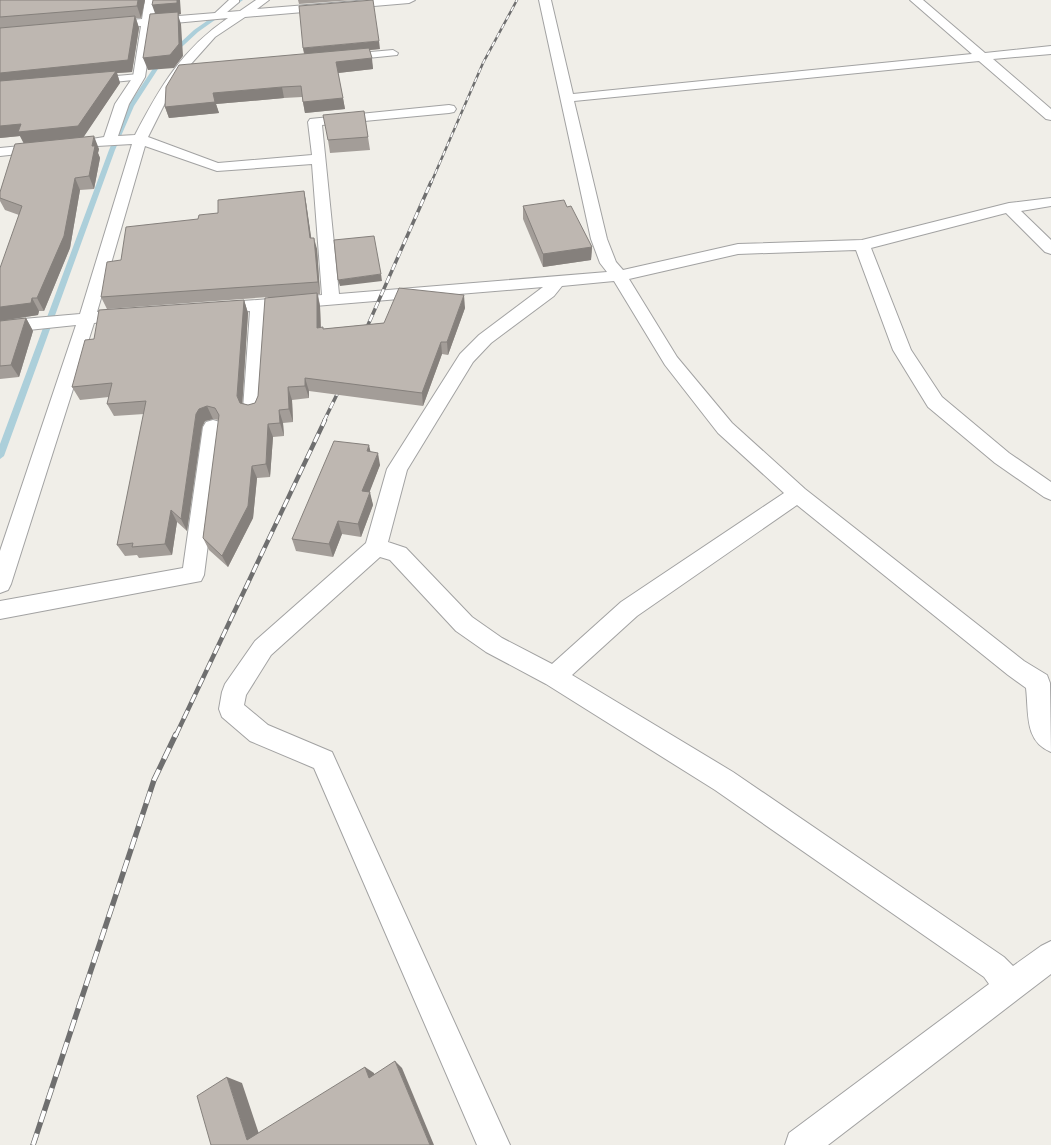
<svg xmlns="http://www.w3.org/2000/svg" width="1051" height="1145" font-family="'Titillium Web',sans-serif">
	<rect width="100%" height="100%" fill="#f0eee8"/>
	<g fill="none" stroke-linecap="round" stroke-linejoin="round">
		<!-- stream -->
		<polygon fill="#accfda" fill-rule="evenodd" points="237,0 243,0 198,32 158,69 134,106 115,150 4,456 0,459 0,444 109,150 128,106 154,67 194,30"/>
		<!-- service casing -->
		<g stroke="#a2a2a2" stroke-width="2">
			<g id="service">
				<polygon points="229,0 239,0 239,2 220,18 214,18 214,14"/>
				<polygon points="393,50 398,53 397,55 348,60 343,57 348,54"/>
				<polygon points="139,74 144,77 143,79 94,84 89,81 94,78"/>
			</g>
		</g>
		<!-- minor casing -->
		<g stroke="#a2a2a2" stroke-width="2">
			<g id="minor">
				<path d="M145,0h12l-3,18 86,-7 16,-11h13l-12,9 112,-9h46l-6,3 -164,14 -30,20 -33,37 -17,29 -17,34 70,26 94,-8 -4,-33 2,-3 139,-14 5,1 2,3 -2,3 -5,1 -127,12 17,169 268,-22 -7,-9 -9,-24 -52,-239h12l22,94 399,-40 -62,-54h13l62,53 66,-7v8l-58,5 58,50v11l-5,-1 -67,-58 -405,40 33,138 9,23 7,8 115,-26 124,-4 147,-37 42,-5v8l-30,5 30,29v14l-6,-2 -39,-39 -135,35 40,102 31,47 67,56 42,29v18l-7,-3 -49,-34 -67,-56 -35,-57 -37,-100 -118,4 -109,25 48,78 55,66 73,66 219,172 23,14 3,8 1,69c-27,-11 -22,-39 -25,-64l-18,-13 -211,-170 -160,111 -65,59 161,97 271,185 9,9 28,-20 10,-5v33l-223,171h-43l4,-12 200,-149 -5,-7 -269,-187 -169,-106 -60,-32 -30,-21 -66,-71 -10,-3 -109,98 -25,40 -2,10 24,20 64,27 178,393h-33l-163,-377 -64,-27 -28,-24 -3,-8 3,-17 3,-8 30,-43 111,-98 21,-74 73,-115 19,-19 64,-48 -276,23 -6,99 -2,5 -7,2 -7,-2 -2,-5 7,-98 -34,2 -6,-1 -2,-4 2,-4 6,-1 106,-8 -10,-131 -95,7 -72,-25 -48,166 31,-3 6,1 3,4 -3,4 -40,5 -83,261 -3,6 -8,3v-42l76,-226 -76,8v-12l80,-7 52,-170 -35,2 -5,-1 -2,-3 2,-3 12,-2 11,-33 18,-27 8,-51 -34,2 -6,-3 6,-3 35,-3zM228,18c-46,31 -68,69 -93,117l-17,1 11,-32 16,-27 8,-52zM614,281l51,84 53,68 66,60 -163,109 -69,62 -50,-26 -30,-21 -66,-69 -18,-6 19,-72 66,-108 18,-19 63,-47 8,-10z"/>
				<polygon points="41,144 46,145 48,148 46,151 0,156 0,148"/>
				<polygon points="213,420 220,422 223,427 204,575 201,581 0,619 0,601 183,568 203,427 206,422"/>
			</g>
		</g>
		<!-- service -->
		<use href="#service" fill="#fff" fill-rule="evenodd"/>
		<!-- minor -->
		<use href="#minor" fill="#fff" fill-rule="evenodd"/>
		<!-- rail-far3 casing -->
		<g stroke="#6f6f6f" stroke-width="2.5">
			<polyline id="rail-far3" points="431,183 483,63 517,0"/>
		</g>
		<!-- rail-far2 casing -->
		<g stroke="#6f6f6f" stroke-width="3.5">
			<g id="rail-far2">
				<polyline points="364,334 431,182"/>
				<polyline points="324,421 342,384"/>
			</g>
		</g>
		<!-- rail-far1 casing -->
		<g stroke="#6f6f6f" stroke-width="4.5">
			<polyline id="rail-far1" points="176,735 325,420"/>
		</g>
		<!-- rail casing -->
		<g stroke="#6f6f6f" stroke-width="5.5">
			<polyline id="rail" points="33,1145 154,780 176,734"/>
		</g>
		<!-- rail-far3 -->
		<use href="#rail-far3" stroke="#fff" stroke-width="1.5" stroke-dasharray="5" stroke-linecap="butt"/>
		<!-- rail-far2 -->
		<use href="#rail-far2" stroke="#fff" stroke-width="2.5" stroke-dasharray="7" stroke-linecap="butt"/>
		<!-- rail-far1 -->
		<use href="#rail-far1" stroke="#fff" stroke-width="3" stroke-dasharray="9" stroke-linecap="butt"/>
		<!-- rail -->
		<use href="#rail" stroke="#fff" stroke-width="4" stroke-dasharray="12" stroke-linecap="butt"/>
	</g>
	<!-- wall -->
	<g fill="#a39d98">
		<polygon points="0,0 145,0 141,18 136,18 139,28 132,72 117,73 120,83 83,137 99,149 98,153 100,158 94,189 80,190 70,248 44,311 39,311 38,315 0,321 19,215 5,210 0,201 0,192 24,143 20,136 0,138"/>
		<polygon points="298,0 353,0 299,4"/>
		<polygon points="303,48 380,49 370,50 373,69 338,73 345,109 305,113 302,97 284,98 216,104 219,113 169,118 165,107 304,54"/>
		<polygon points="364,111 370,150 330,153 328,140"/>
		<polygon points="304,191 306,202 311,238 317,249 320,294 318,294 320,306 321,327 323,329 384,323 465,308 448,355 442,354 423,406 309,391 309,398 292,400 293,422 283,423 284,436 273,437 270,477 257,478 253,518 228,567 209,550 203,538 219,420 213,419 205,421 202,427 187,531 177,522 172,555 139,558 137,555 125,556 117,545 144,414 114,416 107,404 109,397 80,400 72,387 94,339 244,300 248,313 242,403 248,405 255,403 258,396 268,297 107,309 101,297 198,219 218,213"/>
		<polygon points="523,206 567,207 592,247 591,260 543,267 523,219"/>
		<polygon points="26,318 33,331 19,377 0,379 0,321"/>
		<polygon points="371,452 380,465 369,492 373,505 361,537 342,534 333,557 296,551 292,539"/>
	</g>
	<!-- shaded-wall -->
	<g fill="#85807c">
		<polygon points="138,0 145,0 141,18 137,6"/>
		<polygon points="177,0 180,0 181,14 178,15 181,24 183,56 174,68 148,70 143,58 156,16 152,5"/>
		<polygon points="135,16 139,28 132,72 117,73 120,83 83,138 24,144 20,136 0,138 0,73"/>
		<polygon points="379,41 380,49 305,56 303,48"/>
		<polygon points="372,58 373,69 338,73 336,62"/>
		<polygon points="282,87 284,98 216,104 219,113 169,118 165,107 213,93"/>
		<polygon points="343,98 345,109 305,113 303,102"/>
		<polygon points="94,136 99,149 98,153 100,158 94,189 89,176 92,146"/>
		<polygon points="75,178 80,190 70,248 44,311 37,298"/>
		<polygon points="304,191 306,202 313,250 310,238"/>
		<polygon points="314,238 317,249 320,294 318,282"/>
		<polygon points="592,247 591,260 543,267 543,254"/>
		<polygon points="381,274 382,281 340,286 338,280"/>
		<polygon points="317,293 320,306 321,340 317,328"/>
		<polygon points="464,295 465,308 448,355 447,342"/>
		<polygon points="32,298 39,311 38,315 0,321 0,307"/>
		<polygon points="244,300 248,313 242,409 237,396"/>
		<polygon points="26,318 33,331 19,377 11,365"/>
		<polygon points="441,342 442,354 423,406 422,393"/>
		<polygon points="305,378 309,391 309,398 305,386"/>
		<polygon points="288,387 292,400 293,422 289,409"/>
		<polygon points="207,406 213,419 205,421 202,427 187,531 181,519 196,414 199,409"/>
		<polygon points="279,410 283,423 284,436 280,423"/>
		<polygon points="268,424 273,437 270,477 266,464"/>
		<polygon points="369,445 372,458 367,451"/>
		<polygon points="378,453 380,465 365,504 362,491"/>
		<polygon points="252,466 257,478 253,518 228,567 222,556"/>
		<polygon points="370,492 373,505 361,537 358,524"/>
		<polygon points="171,510 177,522 172,555 165,544"/>
		<polygon points="338,521 342,534 333,557 329,544"/>
		<polygon points="395,1061 402,1068 434,1145 430,1145"/>
		<polygon points="365,1067 374,1073 377,1083 369,1078"/>
		<polygon points="227,1077 242,1083 262,1143 247,1140"/>
	</g>
	<!-- building -->
	<g fill="#beb7b1" stroke="#85807c">
		<polygon points="0,0 138,0 137,6 0,17"/>
		<polygon points="153,0 177,0 177,3 152,5"/>
		<polygon points="373,0 379,41 303,48 299,6"/>
		<polygon points="178,12 179,44 170,55 143,58 150,14"/>
		<polygon points="135,16 128,60 0,73 0,28"/>
		<polygon points="369,48 372,58 336,62 343,98 303,102 301,86 282,87 213,93 215,102 165,107 166,87 179,65"/>
		<polygon points="116,71 78,126 18,132 21,124 0,126 0,81"/>
		<polygon points="364,111 368,137 328,140 323,115"/>
		<polygon points="94,136 92,146 95,146 89,176 75,178 64,236 37,298 32,298 31,303 0,307 0,268 22,206 0,198 0,192 15,144"/>
		<polygon points="304,191 310,238 314,238 318,282 101,297 107,262 121,260 126,227 198,219 199,215 218,213 218,200"/>
		<polygon points="564,200 567,207 571,206 592,247 543,254 523,206"/>
		<polygon points="374,236 381,274 338,280 334,240"/>
		<polygon points="399,288 464,295 447,342 441,342 422,393 305,378 305,386 288,387 289,409 279,410 280,423 268,424 266,464 252,466 248,506 222,556 203,538 219,415 215,408 207,406 199,409 196,414 181,519 171,510 165,544 132,547 133,543 117,545 146,401 107,404 112,383 72,387 85,340 94,339 99,310 244,300 237,396 240,403 248,405 255,403 258,396 265,298 317,293 317,328 323,327 323,329 384,323"/>
		<polygon points="26,318 11,365 0,366 0,321"/>
		<polygon points="334,441 369,445 367,451 378,453 362,491 370,492 358,524 338,521 329,544 292,539"/>
		<polygon points="395,1061 430,1145 211,1145 197,1096 227,1077 247,1140 365,1067 369,1078"/>
	</g>
</svg>
